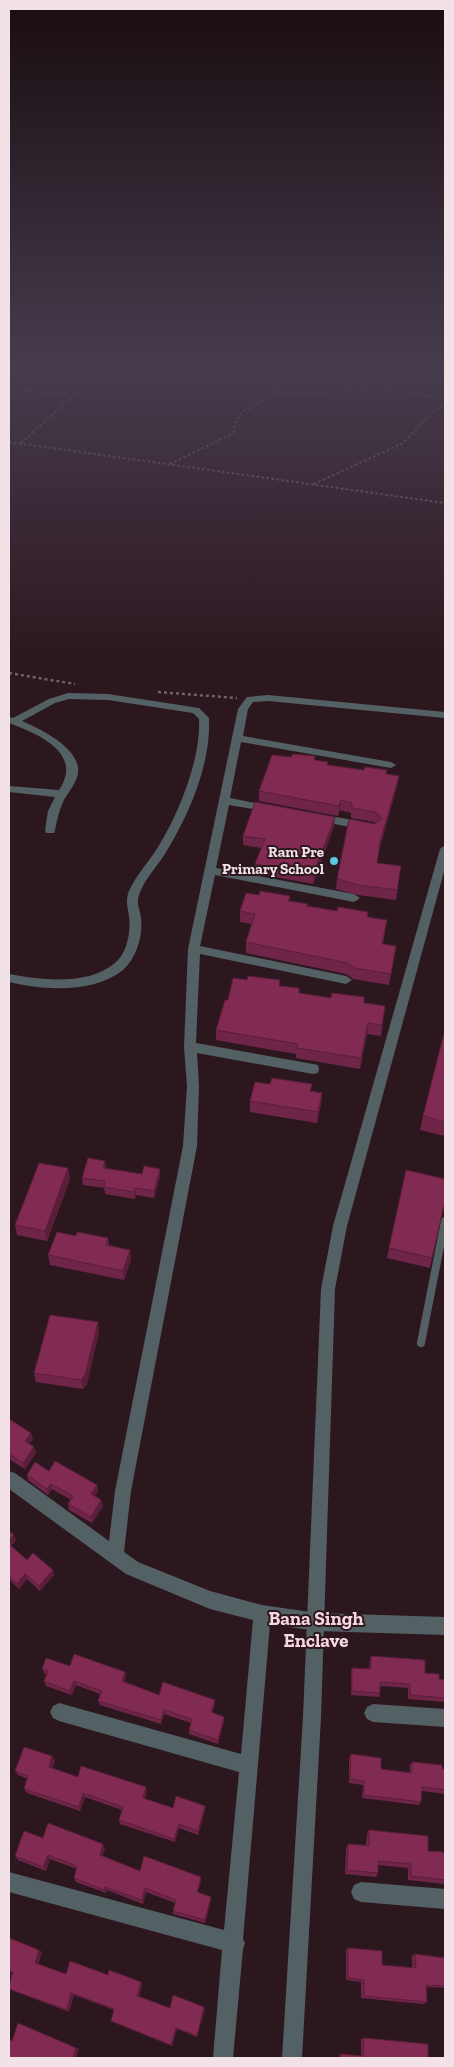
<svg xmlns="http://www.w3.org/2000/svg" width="454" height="2067" font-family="'Zilla Slab',serif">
	<rect width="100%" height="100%" fill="#2d171f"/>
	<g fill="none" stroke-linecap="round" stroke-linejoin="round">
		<!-- path-far1 -->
		<g stroke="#746067" stroke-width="2" stroke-dasharray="2.5 2.5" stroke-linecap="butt">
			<polyline points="292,376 317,368"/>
			<polyline points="9,392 33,391 74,395"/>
			<polyline points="275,392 316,393 382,388 445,399"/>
			<polyline points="9,442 445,503"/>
			<polyline points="21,443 82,388 128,368"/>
			<polyline points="170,464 230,435 234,431 235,424 241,413 271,395 292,376 277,368"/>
			<polyline points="314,484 403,443 433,412 445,404"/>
		</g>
		<!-- path -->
		<g stroke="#746067" stroke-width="2.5" stroke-dasharray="3 3" stroke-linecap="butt">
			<polyline points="9,673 75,684"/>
			<polyline points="158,692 237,698"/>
		</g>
		<!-- service -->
		<polyline stroke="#546164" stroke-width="8" points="421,1343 445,1221"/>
		<!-- minor -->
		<g fill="#546164" fill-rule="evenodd">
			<path d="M68,693l40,1 91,14 10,10c2,44 -18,92 -40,129 -9,17 -24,30 -30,48 -3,8 1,15 2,23 2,17 -4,40 -18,52 -30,24 -80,20 -114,12v-8c32,6 79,12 106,-11 12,-10 16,-31 14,-46 -1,-9 -4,-16 0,-26 7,-16 20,-29 29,-44 21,-34 43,-88 41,-128l-6,-6 -85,-13 -39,-1 -14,4 -33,18c19,8 64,30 55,56 -3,9 -9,16 -13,23 -5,10 -7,20 -9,30l-1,3h-8l-1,-3 3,-19 7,-14 -46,-5v-6l50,4c25,-37 -21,-56 -50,-67v-6l4,1 36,-19z"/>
			<polygon points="268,695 445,712 445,718 268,701 253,702 248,709 243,736 391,762 396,765 391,768 241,742 230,798 270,806 275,809 270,812 229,805 216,868 354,894 360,898 354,902 215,875 200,946 346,976 352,980 346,984 200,954 196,1043 313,1064 318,1065 319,1069 318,1073 313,1074 197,1053 199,1086 197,1146 131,1491 124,1552 138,1562 210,1591 262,1605 317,1613 445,1617 445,1635 317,1631 270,1624 243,1939 245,1943 243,1949 233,2058 213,2058 222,1950 9,1892 9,1872 224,1930 239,1772 59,1721 53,1718 50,1712 53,1706 59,1703 241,1754 253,1620 210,1609 126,1574 9,1489 9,1471 15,1473 109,1541 115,1491 183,1146 187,1086 184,1047 188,949 238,709 247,697"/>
			<polygon points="319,814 364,822 369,826 364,830 315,820 314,818 315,816"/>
			<polygon points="373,1704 445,1709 445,1727 373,1722 367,1719 364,1713 367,1707"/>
			<polygon points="361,1882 445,1889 445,1909 361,1902 354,1899 351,1892 354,1885"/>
		</g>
		<!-- tertiary -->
		<polygon fill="#546164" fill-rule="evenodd" points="445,845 445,868 347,1226 335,1289 321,1717 302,2058 282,2058 303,1717 321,1289 333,1226 440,849"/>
	</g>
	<!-- wall -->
	<g fill="#6f2547">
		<polygon points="315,756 314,760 328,765 399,776 397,786 379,851 377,863 401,866 396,900 358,895 336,889 337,879 376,823 374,822 351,818 351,813 340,810 338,816 259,801 259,791 292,757"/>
		<polygon points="334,826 313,884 254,873 255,864 261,848 243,845 243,836"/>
		<polygon points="259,895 290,896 289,901 308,904 308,907 337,911 368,912 368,917 385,931 383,944 396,946 389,985 353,979 346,974 246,953 246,942 252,924 240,922 240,911"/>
		<polygon points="280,986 299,988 299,993 385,1006 381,1036 367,1034 360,1069 296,1058 296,1054 216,1040 216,1030"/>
		<polygon points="445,1030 445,1136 420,1130 423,1116"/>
		<polygon points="311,1091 322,1093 321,1104 317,1123 250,1112 250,1101"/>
		<polygon points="68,1168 70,1179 47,1241 17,1235 15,1225"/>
		<polygon points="106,1168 142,1174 160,1169 160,1176 154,1198 136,1195 135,1199 105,1194 104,1188 83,1185 82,1178"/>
		<polygon points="76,1236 108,1238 109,1245 130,1250 131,1260 124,1280 50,1265 48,1255"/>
		<polygon points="389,1248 432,1258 430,1268 387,1258"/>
		<polygon points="99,1332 87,1384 83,1389 36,1382 34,1373"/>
		<polygon points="9,1419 33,1439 29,1444 36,1453 25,1469 9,1459"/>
		<polygon points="49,1471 97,1485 98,1491 95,1496 101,1500 103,1506 92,1523 69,1510 68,1504 71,1500 52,1489 48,1495 28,1480 27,1475"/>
		<polygon points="9,1531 16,1540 11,1546 27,1560 53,1570 54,1575 40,1591 27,1579 19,1589 9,1579"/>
		<polygon points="371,1656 425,1673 439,1679 445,1680 445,1702 408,1699 408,1688 380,1686 380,1693 379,1697 351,1695 351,1672 352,1668 369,1669 370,1661"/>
		<polygon points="70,1666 125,1672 126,1676 124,1682 159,1695 215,1704 212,1713 224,1717 224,1721 218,1744 189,1734 189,1730 191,1723 164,1714 161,1724 100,1705 98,1701 100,1694 76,1685 72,1695 46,1686 44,1681 47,1674 44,1673 42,1669"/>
		<polygon points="351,1754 381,1769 410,1773 410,1765 412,1762 445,1769 445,1794 422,1791 421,1802 419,1805 362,1798 363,1785 349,1783 349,1758"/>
		<polygon points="52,1756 55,1761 52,1768 78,1777 147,1791 145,1799 173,1808 205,1806 205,1810 198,1835 179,1828 175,1842 120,1824 119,1820 122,1810 85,1797 80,1811 27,1793 24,1789 28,1779 18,1775 15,1771"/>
		<polygon points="369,1830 428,1851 445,1854 445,1884 408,1880 408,1868 378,1865 378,1873 376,1877 345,1874 346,1848 348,1844 366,1845 367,1834"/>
		<polygon points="43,1838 105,1848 102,1856 140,1871 201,1880 198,1892 211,1900 205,1923 173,1914 173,1911 175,1903 146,1892 143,1904 107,1890 106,1893 76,1882 74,1878 77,1869 50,1859 46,1871 18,1860 15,1856"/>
		<polygon points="9,1938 42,1952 38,1964 66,1974 108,1975 142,1984 139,1996 170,2008 205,2008 197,2037 177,2029 172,2046 113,2022 111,2021 114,2010 74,1995 69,2012 9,1989 12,1973 9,1972"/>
		<polygon points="348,1948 382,1965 412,1968 412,1956 415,1954 445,1958 445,1988 427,1987 427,2002 423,2004 361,1998 361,1982 346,1980 346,1950"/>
		<polygon points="364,2038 428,2058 339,2058 339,2055 341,2054 361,2056 361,2039"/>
	</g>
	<!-- shaded-wall -->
	<g fill="#5a1e39">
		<polygon points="399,776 397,786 379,851 375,873 380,842"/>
		<polygon points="341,800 340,810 338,816 339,806"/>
		<polygon points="335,817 334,826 313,884 313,875"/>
		<polygon points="368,1023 367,1034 360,1069 361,1058"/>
		<polygon points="322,1093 321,1104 317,1123 318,1112"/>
		<polygon points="105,1161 106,1168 104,1175 103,1168"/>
		<polygon points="68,1168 70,1179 47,1241 45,1231"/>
		<polygon points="160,1169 160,1176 154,1198 154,1191"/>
		<polygon points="135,1188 136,1195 135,1199 134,1192"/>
		<polygon points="130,1250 131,1260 124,1280 123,1271"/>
		<polygon points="98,1322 99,1332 87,1384 83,1389 81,1380"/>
		<polygon points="31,1433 33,1439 27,1447 25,1441"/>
		<polygon points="34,1447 36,1453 25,1469 23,1463"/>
		<polygon points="51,1484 52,1489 48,1495 47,1489"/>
		<polygon points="97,1485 98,1491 92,1500 91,1494"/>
		<polygon points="101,1500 103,1506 92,1523 91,1517"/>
		<polygon points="14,1535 16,1540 9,1547 9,1540"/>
		<polygon points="53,1570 54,1575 40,1591 39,1586"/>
		<polygon points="25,1574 27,1579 19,1589 17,1584"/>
		<polygon points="125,1672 126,1676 123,1685 122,1681"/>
		<polygon points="74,1681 76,1685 72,1695 70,1691"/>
		<polygon points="215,1700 215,1704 211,1716 211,1712"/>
		<polygon points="164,1710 164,1714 161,1724 161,1720"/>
		<polygon points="224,1717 224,1721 218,1744 218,1740"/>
		<polygon points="52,1756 55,1761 51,1772 49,1767"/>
		<polygon points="146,1787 147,1791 144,1802 143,1798"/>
		<polygon points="83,1793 85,1797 80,1811 79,1807"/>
		<polygon points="205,1806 205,1810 198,1835 198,1831"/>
		<polygon points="179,1824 179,1828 175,1842 174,1839"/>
		<polygon points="103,1844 105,1848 101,1859 100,1855"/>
		<polygon points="48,1855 50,1859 46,1871 43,1867"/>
		<polygon points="201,1877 201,1880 197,1895 197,1892"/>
		<polygon points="105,1887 107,1890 106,1893 104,1890"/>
		<polygon points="145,1888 146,1892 143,1904 142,1900"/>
		<polygon points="211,1897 211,1900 205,1923 205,1920"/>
		<polygon points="39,1950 42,1952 38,1965 35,1963"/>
		<polygon points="141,1982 142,1984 139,1997 137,1996"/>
		<polygon points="71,1993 74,1995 69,2012 67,2010"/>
		<polygon points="204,2007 205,2008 197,2037 197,2036"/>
		<polygon points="18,2023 79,2049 76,2058 73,2058"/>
		<polygon points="176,2028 177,2029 172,2046 171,2045"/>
	</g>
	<!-- building -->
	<g fill="#812b52" stroke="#5a1e39">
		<polygon points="292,754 315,756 314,760 328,762 327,765 364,770 365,767 387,770 386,774 399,776 380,842 377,863 401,866 397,890 359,885 337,879 349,819 375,824 382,818 375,812 352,808 352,803 341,800 339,806 259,791 272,755 292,757"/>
		<polygon points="255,802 335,817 313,875 255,864 265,839 243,836"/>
		<polygon points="260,891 290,896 288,901 308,904 307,906 337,911 338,907 368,912 367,917 387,920 382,944 396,946 391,974 355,968 348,963 246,942 255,914 240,911 246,893 259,895"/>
		<polygon points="248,976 280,980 279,986 299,988 299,993 331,998 332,993 364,997 364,1003 385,1006 382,1025 368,1023 361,1058 297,1048 298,1044 216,1030 225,1000 228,1000 233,978 247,980"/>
		<polygon points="445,1030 445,1122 423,1116"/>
		<polygon points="272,1078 312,1084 310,1091 322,1093 318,1112 250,1101 255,1082 270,1084"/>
		<polygon points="88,1158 105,1161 103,1168 142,1174 144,1166 160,1169 154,1191 135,1188 134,1192 104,1187 105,1181 82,1178"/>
		<polygon points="39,1163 68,1168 45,1231 15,1225"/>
		<polygon points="406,1170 445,1179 445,1201 432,1258 389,1248"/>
		<polygon points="57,1232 76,1236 77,1232 108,1238 106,1245 130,1250 123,1271 48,1255"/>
		<polygon points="50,1315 98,1322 85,1375 81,1380 34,1373"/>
		<polygon points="9,1419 31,1433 25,1441 34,1447 23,1463 9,1454"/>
		<polygon points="55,1461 97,1485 91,1494 101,1500 91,1517 68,1504 73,1496 51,1484 47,1489 27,1475 35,1462 49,1471"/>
		<polygon points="9,1531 14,1535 9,1540"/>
		<polygon points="9,1544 27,1560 33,1553 53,1570 39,1586 25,1574 17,1584 9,1576"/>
		<polygon points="74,1654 125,1672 122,1681 159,1695 163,1682 215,1700 211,1712 224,1717 218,1740 189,1730 192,1719 164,1710 161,1720 98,1701 102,1691 74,1681 70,1691 44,1681 48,1671 42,1669 46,1658 70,1666"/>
		<polygon points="371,1656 425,1660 425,1673 439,1674 439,1679 445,1680 445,1698 410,1695 410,1684 380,1682 380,1693 352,1691 352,1668 371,1669"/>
		<polygon points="24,1747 52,1756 49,1767 78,1777 81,1766 146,1787 143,1798 173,1808 176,1796 205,1806 198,1831 179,1824 174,1839 119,1820 123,1807 83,1793 79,1807 24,1789 28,1776 15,1771"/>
		<polygon points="351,1754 381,1758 381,1769 412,1773 412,1762 442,1765 442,1769 445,1769 445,1790 422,1787 421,1802 364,1795 364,1781 350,1779"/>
		<polygon points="48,1823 103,1844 100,1855 140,1871 144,1856 201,1877 197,1892 211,1897 205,1920 173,1911 176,1900 145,1888 142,1900 105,1887 104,1890 74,1878 77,1866 48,1855 43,1867 15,1856 24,1831 43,1838"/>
		<polygon points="369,1830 428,1836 428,1851 443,1852 443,1854 445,1854 445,1880 411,1876 411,1864 378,1861 378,1873 347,1870 348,1844 369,1846"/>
		<polygon points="9,1938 39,1950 35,1963 66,1974 70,1961 108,1975 109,1970 141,1982 137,1996 170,2008 173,1995 204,2007 197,2036 176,2028 171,2045 111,2021 114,2009 71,1993 67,2010 9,1989 9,1985 13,1972 9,1971"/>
		<polygon points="348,1948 382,1951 382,1965 416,1968 415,1954 445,1958 445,1986 426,1985 427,2002 364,1996 364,1980 348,1978"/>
		<polygon points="18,2023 76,2048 73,2058 9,2058 9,2039 12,2041"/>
		<polygon points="364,2038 428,2044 428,2058 341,2058 341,2054 363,2056"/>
	</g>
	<!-- sky -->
	<linearGradient id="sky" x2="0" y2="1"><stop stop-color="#190d11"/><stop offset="0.56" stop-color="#463c4d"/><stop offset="1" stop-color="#463c4d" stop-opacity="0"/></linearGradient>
	<rect width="454" height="657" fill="url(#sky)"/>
	<!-- markers -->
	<circle fill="#58c9e3" stroke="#2d171f" stroke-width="2" cx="334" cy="861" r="5"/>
	<g text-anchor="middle" stroke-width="4" stroke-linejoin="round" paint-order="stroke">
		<!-- poi labels -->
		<g font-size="15" font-weight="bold" fill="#f2e2e7" stroke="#2d171f" text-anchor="end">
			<text x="324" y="857">Ram Pre<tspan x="324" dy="17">Primary School</tspan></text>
		</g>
		<!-- near-neighbourhood labels -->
		<g font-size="19" font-weight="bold" fill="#f6d7e1" stroke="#2d171f">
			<text x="316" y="1625">Bana Singh<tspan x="316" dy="22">Enclave</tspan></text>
		</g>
	</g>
	<!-- border -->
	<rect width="454" height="2067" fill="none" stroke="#f2e2e7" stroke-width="20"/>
</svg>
